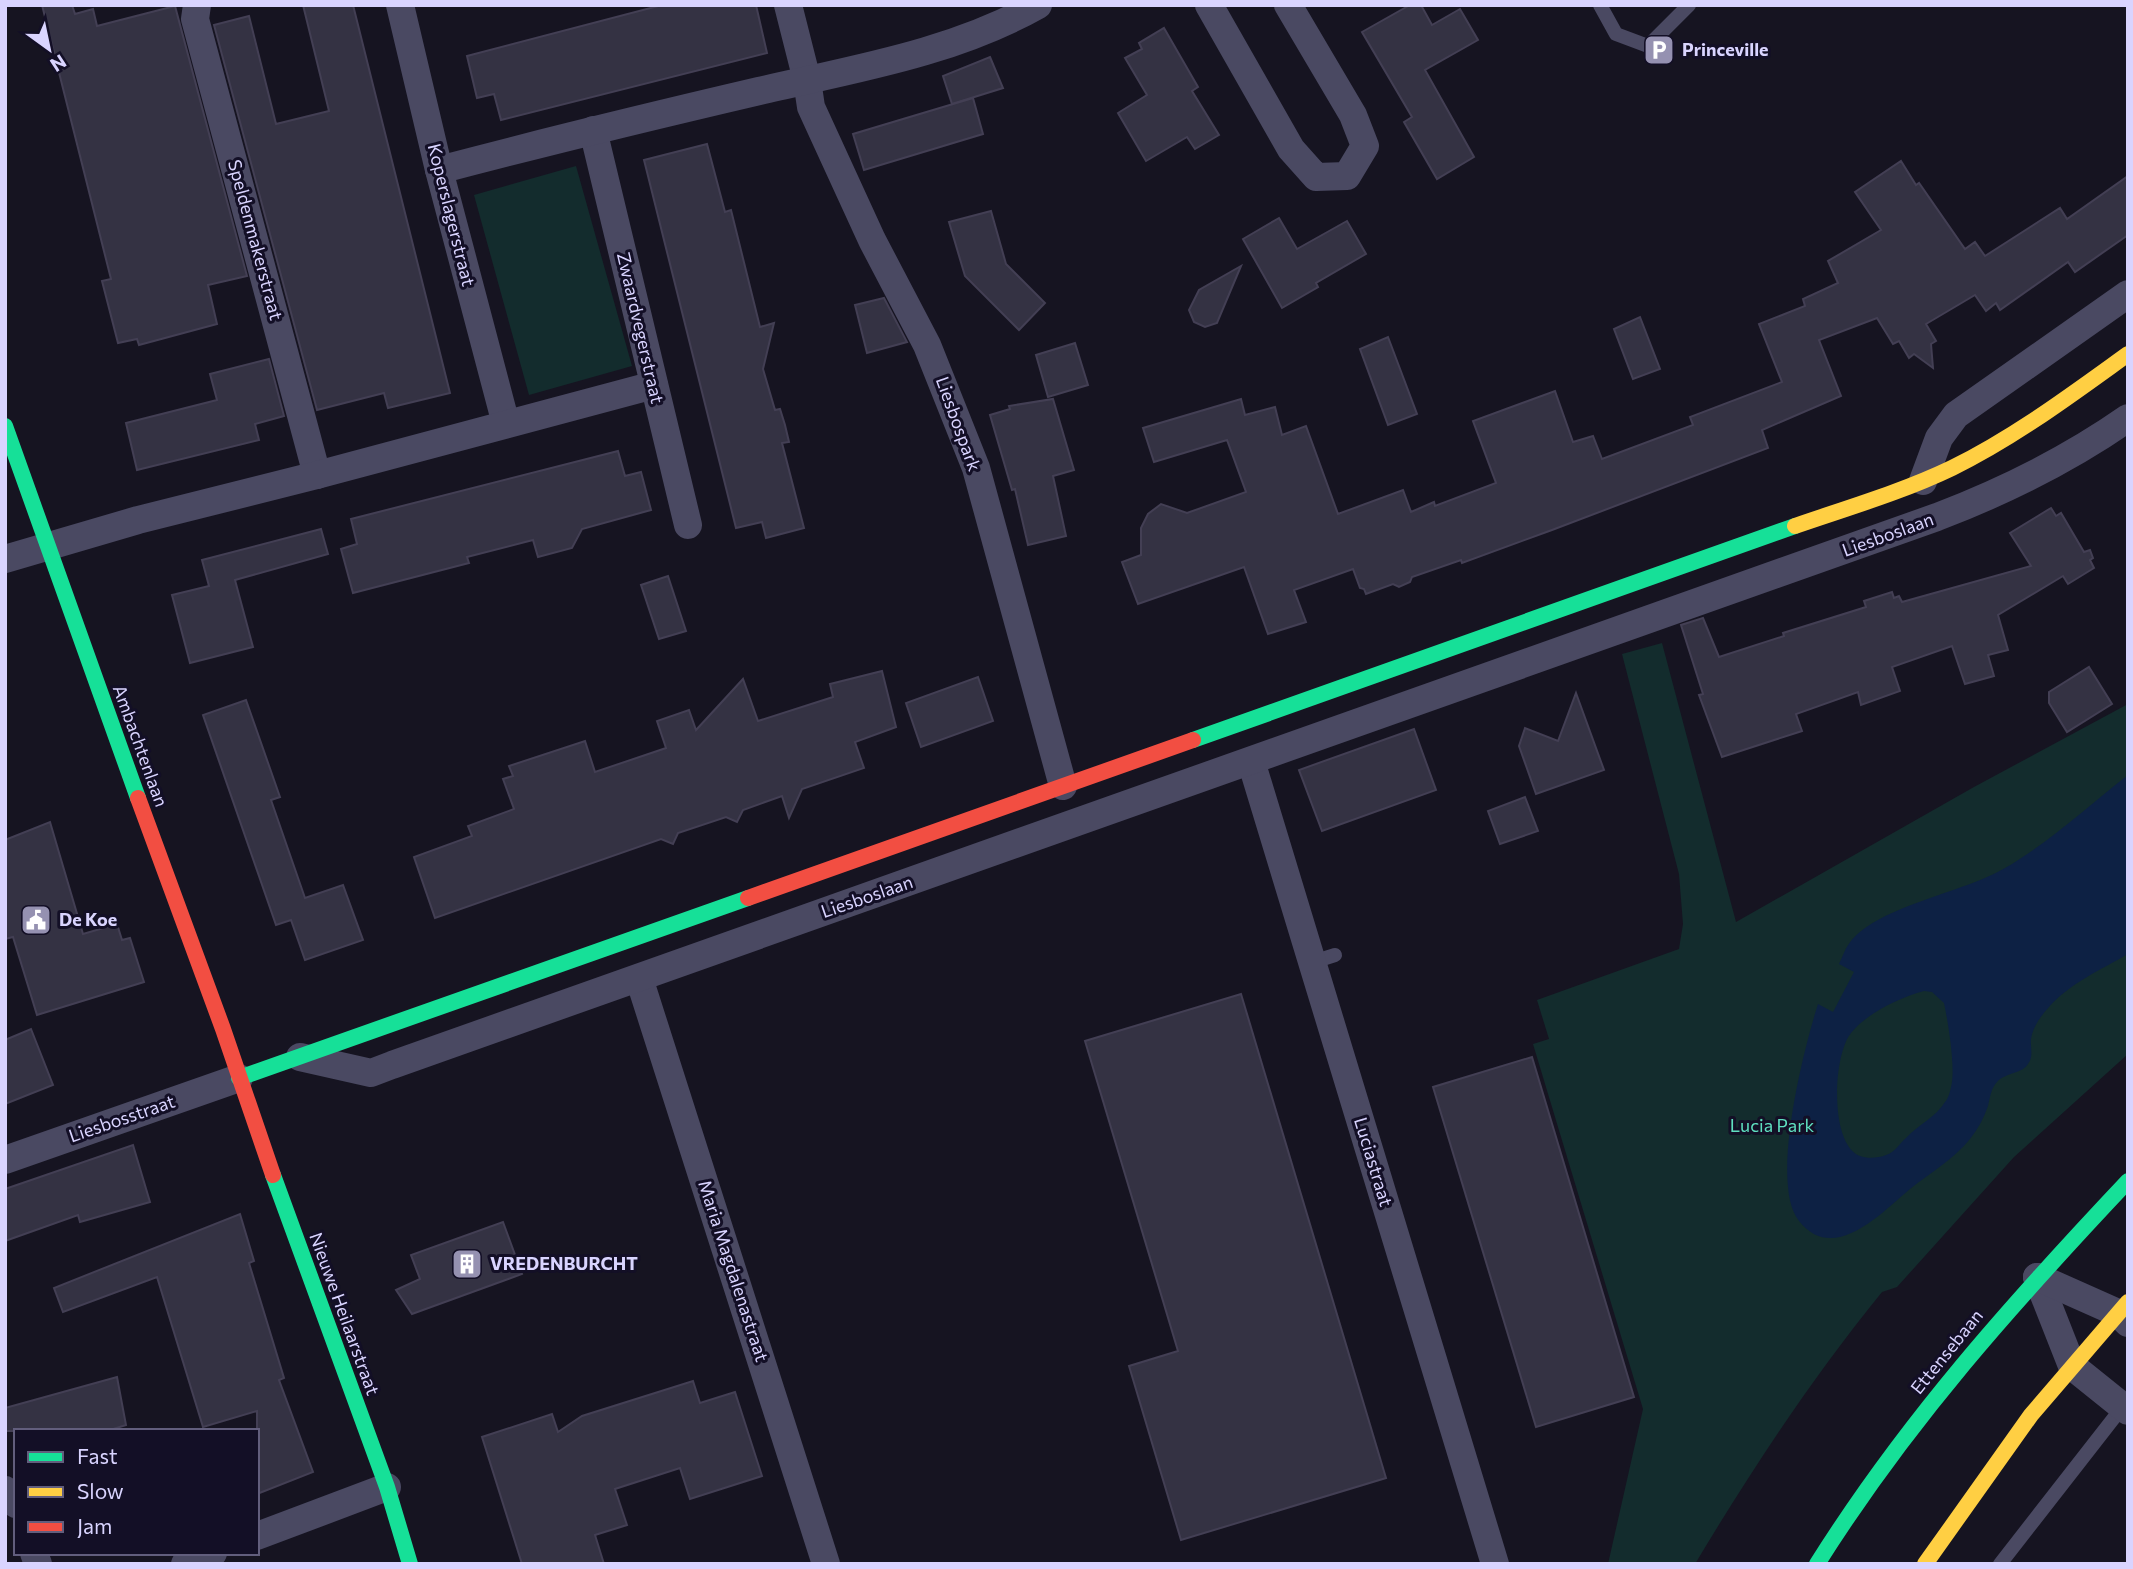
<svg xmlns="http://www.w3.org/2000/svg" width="2133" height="1569" font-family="Commissioner,sans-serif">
	<rect width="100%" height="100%" fill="#161421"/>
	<!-- green -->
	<g fill="#132c2d">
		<polygon points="576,166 632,366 529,395 474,195"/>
		<path d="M1662,643l74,279 238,-135 154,-83v350l-114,103 -117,130 -15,5c-70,86 -130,177 -187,272h-87l35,-155 -110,-365 16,-5 -12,-39 142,-51 4,-25 -4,-50 -57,-220z"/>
	</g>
	<!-- water -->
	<path fill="#0d2144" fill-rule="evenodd" d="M2128,775v179c-26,15 -59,30 -79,53 -8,9 -16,19 -18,32 -1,8 3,17 -3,25 -6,10 -22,8 -31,18 -6,6 -7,16 -9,24 -4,12 -10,23 -18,33 -16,20 -40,34 -60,50 -29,24 -76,76 -111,32 -30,-37 5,-173 19,-217l15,8 21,-40 -15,-8c4,-8 6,-16 12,-23 30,-36 112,-48 154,-73 45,-26 82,-61 123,-93zM1924,991l8,1 12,11c4,19 12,66 7,84 -1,5 -3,12 -6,15 -9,15 -27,23 -39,36 -7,6 -11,14 -20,17 -7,3 -19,4 -26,1 -31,-12 -27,-101 -9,-123 16,-20 48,-35 73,-42z"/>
	<!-- building -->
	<g fill="#343243" stroke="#433f54" stroke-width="2">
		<polygon points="42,5 72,5 75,14 93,9 97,26 175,6 247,276 208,285 217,324 139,345 137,339 118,343 102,281 111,279"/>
		<polygon points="303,5 353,5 450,393 388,408 384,393 317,410 214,25 249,16 276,124 329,111"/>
		<polygon points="662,5 756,5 767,53 501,120 494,94 477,98 467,56"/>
		<polygon points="1410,5 1421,5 1432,25 1460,9 1478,40 1425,70 1474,157 1437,179 1404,122 1412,117 1362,32"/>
		<polygon points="1164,28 1198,87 1192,91 1219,135 1195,149 1187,137 1146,161 1118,113 1147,95 1125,58 1142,49 1139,43"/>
		<polygon points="990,57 1003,88 952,104 943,76"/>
		<polygon points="973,98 983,134 864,170 853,134"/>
		<polygon points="707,144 725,212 731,210 760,327 774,323 763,369 775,410 780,409 785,425 789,442 782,443 804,528 766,538 762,522 736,528 644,160"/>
		<polygon points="1901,161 1916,185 1919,183 1965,249 1975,242 1985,256 2060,208 2067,219 2128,176 2128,235 2075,272 2068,262 2000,310 1996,303 1986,311 1975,295 1926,324 1936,341 1931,344 1933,368 1914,354 1909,358 1899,341 1893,344 1877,318 1819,340 1841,396 1762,430 1768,448 1552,530 1462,563 1461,560 1412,577 1410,582 1399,587 1393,584 1366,594 1364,589 1360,588 1353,569 1294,590 1306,622 1268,634 1244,567 1138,604 1122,562 1141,555 1141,528 1148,514 1161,504 1187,513 1246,492 1227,440 1154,462 1143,428 1241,399 1245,415 1275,407 1282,435 1306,426 1338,514 1403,490 1411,512 1434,502 1435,506 1496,483 1473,421 1555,391 1573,442 1593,436 1602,459 1693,425 1690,417 1782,382 1759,324 1805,306 1803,299 1838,283 1828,261 1881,230 1855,192"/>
		<polygon points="991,211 1006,264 1045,303 1019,330 965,276 949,222"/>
		<polygon points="1279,218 1297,249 1347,221 1366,254 1316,283 1318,287 1282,308 1243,239"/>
		<polygon points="1241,266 1217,323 1205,327 1194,322 1189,310 1199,290"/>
		<polygon points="884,298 907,342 867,353 855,305"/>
		<polygon points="1640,317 1660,369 1633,379 1614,329"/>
		<polygon points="1388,337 1417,414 1388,425 1360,349"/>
		<polygon points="1075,343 1088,385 1048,397 1036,355"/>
		<polygon points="269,359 284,416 255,424 259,440 137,470 126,423 217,400 210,374"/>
		<polygon points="1053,399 1074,470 1053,476 1066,536 1028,545 1015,489 1012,490 990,415 1010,409 1009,406"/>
		<polygon points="618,451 625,476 641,472 651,510 582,529 572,548 538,557 533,540 467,557 469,563 353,593 341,549 357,544 351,519"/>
		<polygon points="2051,508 2056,516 2061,513 2084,552 2090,550 2093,558 2090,560 2094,568 2068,584 2063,576 1998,615 2008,650 1988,655 1994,676 1965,684 1952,646 1892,667 1900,691 1861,705 1858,692 1796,714 1802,731 1722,757 1699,695 1703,694 1681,625 1703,618 1719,657 1784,636 1783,633 1866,607 1864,601 1892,592 1894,598 1899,596 1902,602 2031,566 2010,533"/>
		<polygon points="321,529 328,554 235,580 253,647 190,663 172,595 209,586 202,560"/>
		<polygon points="668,576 686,631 659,639 641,585"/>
		<polygon points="2089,667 2112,704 2067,732 2049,703 2049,692"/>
		<polygon points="882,671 896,727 855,742 864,768 802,789 789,818 782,796 743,810 737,822 726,817 678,833 673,844 661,839 435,918 414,857 472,836 468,826 514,809 503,779 513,776 509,766 585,741 595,772 666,748 657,721 689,710 696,730 743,679 758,721 833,697 830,684"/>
		<polygon points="978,677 993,721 921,747 906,703"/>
		<polygon points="1576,693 1604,770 1536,794 1519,746 1525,728 1558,741"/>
		<polygon points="246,700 280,797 271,800 305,898 343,885 363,940 305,960 291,920 276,925 203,715"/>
		<polygon points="1414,729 1436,790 1322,831 1299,770"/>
		<polygon points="1525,797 1538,831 1500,844 1488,811"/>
		<polygon points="50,822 83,934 117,924 122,940 130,938 144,982 37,1015 13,937 5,939 5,840"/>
		<polygon points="1241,994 1386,1478 1181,1540 1129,1366 1178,1351 1085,1041"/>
		<polygon points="31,1029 53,1085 5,1104 5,1040"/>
		<polygon points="1532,1057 1634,1397 1536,1427 1433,1087"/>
		<polygon points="133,1145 150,1202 80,1222 78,1215 5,1241 5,1189"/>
		<polygon points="240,1214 254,1261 249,1263 284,1378 279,1380 313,1472 257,1494 257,1411 203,1427 157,1277 63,1312 54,1288"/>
		<polygon points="503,1222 522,1274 412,1314 396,1290 420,1279 411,1255"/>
		<polygon points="117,1377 126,1425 107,1431 5,1431 5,1408"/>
		<polygon points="693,1381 700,1403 735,1392 762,1476 690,1499 680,1468 615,1489 627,1525 595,1535 604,1564 522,1564 482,1437 552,1414 558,1432 582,1416"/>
	</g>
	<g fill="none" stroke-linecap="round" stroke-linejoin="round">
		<!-- lane -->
		<g stroke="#4a4962" stroke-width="14">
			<polyline points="1600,5 1616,34 1648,46 1689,5"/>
			<polyline points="1313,962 1335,955"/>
			<polyline points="2000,1564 2124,1405"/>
		</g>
		<!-- street -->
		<g stroke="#4a4962" stroke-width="28">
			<polyline points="197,5 195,19 317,475"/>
			<polyline points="400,5 439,170 506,424"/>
			<polyline points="788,5 807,80 811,107 872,240 927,345 976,468 1063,786"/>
			<polyline points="1209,5 1291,149 1316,177 1347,176 1365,146 1353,115 1288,5"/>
			<polyline points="593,130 688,525"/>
			<path d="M439,170c106,-28 213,-54 320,-79 95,-22 194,-38 279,-86"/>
			<polyline points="1923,481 1939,438 1956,415 2128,294"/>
			<polyline points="5,559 138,520 317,475 654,385"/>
			<polyline points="1251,761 1495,1564"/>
			<polyline points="639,978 826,1564"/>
			<path d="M300,1057l71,16 21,-8 1545,-548c68,-26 131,-57 191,-99"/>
			<polyline points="5,1160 239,1078"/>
			<polyline points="2037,1277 2072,1366 2128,1411"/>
			<polyline points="2037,1277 2118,1313 2128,1323"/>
			<polyline points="5,1490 16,1504"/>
			<polyline points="257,1536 387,1487"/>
			<polyline points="34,1553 38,1564"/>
			<polyline points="185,1564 213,1553"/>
		</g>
		<!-- fast -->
		<g stroke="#16e098" stroke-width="16">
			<polyline points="5,426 138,798"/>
			<polyline points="1193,740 1795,526"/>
			<polyline points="239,1078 748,898"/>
			<polyline points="273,1175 387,1487 410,1564"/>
			<path d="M1817,1564c90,-143 196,-261 311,-383"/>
		</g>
		<!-- slow -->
		<g stroke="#ffcf43" stroke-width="16">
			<path d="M1795,526c52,-18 107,-34 157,-58 63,-31 119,-73 176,-114"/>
			<polyline points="1925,1564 2031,1415 2128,1302"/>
		</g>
		<!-- jam -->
		<g stroke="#f24e42" stroke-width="16">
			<polyline points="138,798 223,1029 273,1175"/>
			<polyline points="748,898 1193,740"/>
		</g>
	</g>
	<!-- icons -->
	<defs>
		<g id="parking-square" transform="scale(1.575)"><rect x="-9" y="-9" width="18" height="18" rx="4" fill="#9591b1" stroke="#130f26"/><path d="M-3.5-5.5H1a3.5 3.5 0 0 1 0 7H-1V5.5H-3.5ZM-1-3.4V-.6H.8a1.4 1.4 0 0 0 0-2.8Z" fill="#fff"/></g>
		<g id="civic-square" transform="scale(1.575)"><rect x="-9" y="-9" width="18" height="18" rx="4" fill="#9591b1" stroke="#130f26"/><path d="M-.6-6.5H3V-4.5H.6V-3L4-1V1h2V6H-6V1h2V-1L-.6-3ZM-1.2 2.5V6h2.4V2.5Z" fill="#fff"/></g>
		<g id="building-square" transform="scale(1.575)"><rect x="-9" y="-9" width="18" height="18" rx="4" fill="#9591b1" stroke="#130f26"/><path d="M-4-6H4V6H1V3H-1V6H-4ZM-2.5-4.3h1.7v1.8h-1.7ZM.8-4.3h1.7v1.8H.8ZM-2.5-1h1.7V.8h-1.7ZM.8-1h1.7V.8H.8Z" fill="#fff"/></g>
	</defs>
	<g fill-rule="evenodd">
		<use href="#parking-square" x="1659" y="50"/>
		<use href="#civic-square" x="36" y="920"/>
		<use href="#building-square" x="467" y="1264"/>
	</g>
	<g text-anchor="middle" stroke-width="6" stroke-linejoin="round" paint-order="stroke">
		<!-- poi labels -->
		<g font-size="18" font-weight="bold" fill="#d9d4ff" stroke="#130f26" text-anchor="start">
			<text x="1682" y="56">Princeville</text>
			<text x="59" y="926">De Koe</text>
			<text x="490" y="1270">VREDENBURCHT</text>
		</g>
		<!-- street labels -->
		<g font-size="18" fill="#d9d4ff" stroke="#130f26">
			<text transform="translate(451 215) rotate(76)" y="6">Koperslagerstraat</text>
			<text transform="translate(255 240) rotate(75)" y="6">Speldenmakerstraat</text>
			<text transform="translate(640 328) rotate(77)" y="6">Zwaardvegerstraat</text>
			<text transform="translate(958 424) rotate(70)" y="6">Liesbospark</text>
			<text transform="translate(1888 535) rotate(-20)" y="6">Liesboslaan</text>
			<text transform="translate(140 746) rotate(70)" y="6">Ambachtenlaan</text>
			<text transform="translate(867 897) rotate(-19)" y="6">Liesboslaan</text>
			<text transform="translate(122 1119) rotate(-19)" y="6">Liesbosstraat</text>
			<text transform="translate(1373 1162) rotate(73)" y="6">Luciastraat</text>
			<text transform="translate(733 1271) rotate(72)" y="6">Maria Magdalenastraat</text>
			<text transform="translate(344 1314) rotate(70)" y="6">Nieuwe Heilaarstraat</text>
			<text transform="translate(1947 1352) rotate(-51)" y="6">Ettensebaan</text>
		</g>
		<!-- park labels -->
		<g font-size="18" fill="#5fe0c0" stroke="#130f26">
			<text x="1772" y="1132">Lucia Park</text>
		</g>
	</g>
	<!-- border -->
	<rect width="2133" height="1569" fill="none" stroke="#d9d4ff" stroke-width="14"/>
	<!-- legend -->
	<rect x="14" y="1429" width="245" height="126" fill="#130f26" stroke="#625e7d" stroke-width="2"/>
	<rect x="28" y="1452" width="35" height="10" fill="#16e098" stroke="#625e7d" stroke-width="2"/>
	<text x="77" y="1464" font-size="21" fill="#d9d4ff">Fast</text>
	<rect x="28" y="1487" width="35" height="10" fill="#ffcf43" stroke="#625e7d" stroke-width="2"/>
	<text x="77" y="1499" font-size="21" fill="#d9d4ff">Slow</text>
	<rect x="28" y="1522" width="35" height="10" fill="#f24e42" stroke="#625e7d" stroke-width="2"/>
	<text x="77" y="1534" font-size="21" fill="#d9d4ff">Jam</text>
	<!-- north arrow -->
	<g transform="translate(49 49) rotate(147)" stroke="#130f26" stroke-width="5" paint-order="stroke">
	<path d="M0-5L12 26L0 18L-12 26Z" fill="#d9d4ff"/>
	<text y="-10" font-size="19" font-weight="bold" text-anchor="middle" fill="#d9d4ff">N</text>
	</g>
</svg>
